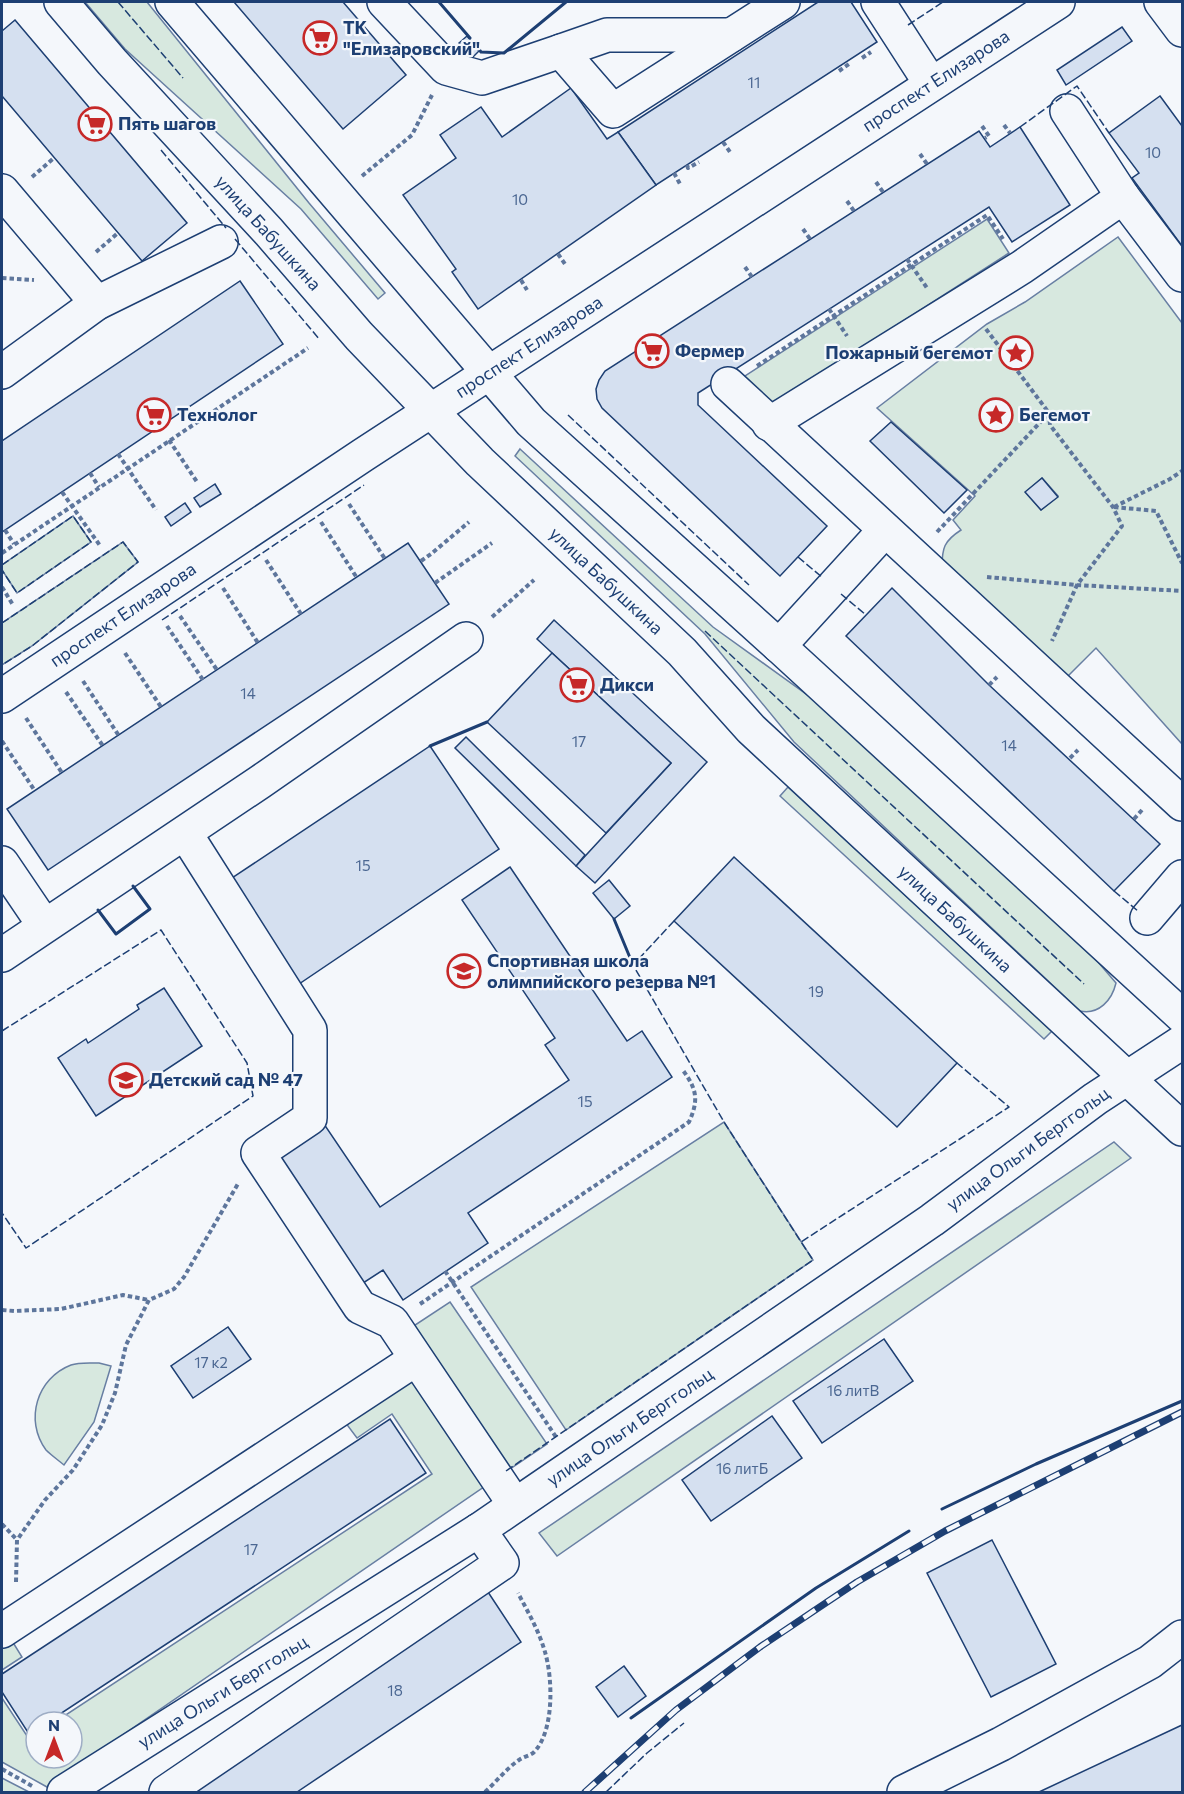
<svg xmlns="http://www.w3.org/2000/svg" width="1184" height="1794" font-family="Commissioner,sans-serif">
	<rect width="100%" height="100%" fill="#f4f7fb"/>
	<!-- green -->
	<g fill="#d7e8df" stroke="#687fa3" stroke-width="1.5" fill-rule="evenodd">
		<polygon points="85,2 147,2 309,203 385,293 378,299 301,209 125,49"/>
		<polygon points="987,219 1009,253 765,410 734,383"/>
		<path d="M1118,237l64,86v421l-86,-96 -33,33 -121,-114c0,-19 2,-26 19,-37l-8,-10 22,-24 -98,-88 110,-84 38,-22zM1042,478l16,18 -17,14 -15,-18z"/>
		<path d="M520,449l193,178 118,85 267,250 18,21c-4,17 -17,32 -36,28l-286,-269 -89,-108 -190,-178z"/>
		<polygon points="73,516 91,542 17,593 2,570 2,565"/>
		<polygon points="123,542 138,562 32,646 2,665 2,623"/>
		<polygon points="788,787 1052,1031 1044,1039 780,796"/>
		<polygon points="724,1122 813,1260 566,1430 471,1287"/>
		<polygon points="1114,1142 1131,1158 557,1556 539,1533"/>
		<polygon points="450,1302 547,1444 507,1471 406,1331"/>
		<path d="M99,1363l12,3 -17,56 -30,43c-6,-5 -13,-10 -18,-15 -22,-30 -9,-72 25,-85 8,-3 19,-2 28,-2z"/>
		<polygon points="415,1371 491,1482 47,1787 2,1762 2,1698 29,1739 36,1735 36,1758 72,1758 72,1722 55,1722 432,1474 392,1414 357,1438 342,1418"/>
		<polygon points="9,1636 22,1657 2,1670 2,1641"/>
		<polygon points="2,1778 29,1792 2,1792"/>
	</g>
	<!-- building -->
	<g fill="#d5e0f0" stroke="#1d3f73" stroke-width="1.5">
		<polygon points="234,2 343,2 406,75 343,129"/>
		<polygon points="818,2 851,2 877,42 656,185 618,132"/>
		<polygon points="15,20 187,223 142,261 2,96 2,31"/>
		<polygon points="1122,27 1132,41 1066,85 1057,70"/>
		<polygon points="467,36 479,51 472,58 459,43"/>
		<polygon points="571,88 607,139 618,132 656,185 478,309 452,272 456,269 403,195 456,158 440,135 481,107 502,137"/>
		<polygon points="1160,96 1182,126 1182,246 1132,178 1139,173 1109,133"/>
		<polygon points="1020,127 1070,205 1012,242 989,207 698,393 698,405 827,526 780,576 602,408 597,399 596,389 599,380 605,371 979,131 990,147"/>
		<polygon points="240,281 283,344 2,532 2,441"/>
		<polygon points="891,422 967,490 944,513 870,441"/>
		<polygon points="1042,478 1058,497 1041,510 1025,492"/>
		<polygon points="215,484 221,494 200,507 194,498"/>
		<polygon points="185,503 191,512 171,526 165,517"/>
		<polygon points="408,543 449,604 48,870 7,809"/>
		<polygon points="892,588 989,685 1160,844 1114,891 846,636"/>
		<polygon points="554,620 707,762 595,883 576,866 671,763 537,639"/>
		<polygon points="552,653 671,763 606,833 487,722"/>
		<polygon points="466,737 585,855 576,866 455,748"/>
		<polygon points="430,746 499,849 296,986 226,882"/>
		<polygon points="734,857 957,1063 897,1127 674,921"/>
		<polygon points="510,867 627,1041 642,1031 672,1077 468,1213 488,1243 403,1300 383,1270 357,1287 278,1154 324,1124 380,1207 569,1080 545,1045 555,1038 462,900"/>
		<polygon points="609,880 630,906 614,919 593,893"/>
		<polygon points="164,988 202,1046 96,1116 58,1058 86,1039 88,1043 139,1009 137,1005"/>
		<polygon points="228,1327 251,1359 193,1398 171,1366"/>
		<polygon points="884,1339 913,1381 822,1443 793,1401"/>
		<polygon points="772,1416 802,1458 711,1521 682,1480"/>
		<polygon points="390,1419 426,1473 48,1722 36,1722 36,1730 29,1734 2,1692 2,1674"/>
		<polygon points="992,1540 1056,1664 991,1697 927,1573"/>
		<polygon points="488,1592 521,1642 297,1792 190,1792"/>
		<polygon points="624,1666 646,1696 618,1717 596,1687"/>
		<polygon points="1182,1725 1182,1792 1039,1792"/>
	</g>
	<g fill="none" stroke-linecap="round" stroke-linejoin="round">
		<!-- minor casing -->
		<g stroke="#1d3f73" stroke-width="36">
			<g id="minor">
				<polyline points="61,2 112,62 269,232 359,336 480,462 682,652 751,729 1182,1129"/>
				<polyline points="172,2 531,422 779,646 1182,1016"/>
				<polyline points="384,2 446,68 482,78 561,51 613,111 783,2"/>
				<polyline points="878,2 931,84"/>
				<polyline points="1161,2 1182,30"/>
				<polyline points="561,51 607,35 731,35"/>
				<polyline points="1067,111 1123,197"/>
				<polyline points="2,191 97,303"/>
				<polyline points="2,372 97,303 221,242"/>
				<polyline points="728,384 1182,804"/>
				<polyline points="769,424 1022,267 1123,197 1182,275"/>
				<polyline points="779,646 885,530"/>
				<polyline points="2,696 363,455 1058,2"/>
				<polyline points="185,833 310,1030 310,1118 258,1153 360,1307 392,1322 515,1505"/>
				<polyline points="2,863 44,925"/>
				<polyline points="1147,918 1182,877"/>
				<polyline points="2,955 260,782 466,639"/>
				<polyline points="2,1631 416,1359"/>
				<polyline points="64,1792 479,1530 932,1220 1095,1099 1182,1042"/>
				<polyline points="166,1792 502,1563 479,1530"/>
				<polyline points="904,1792 1001,1744 1150,1662 1182,1637"/>
			</g>
		</g>
		<!-- path -->
		<g stroke="#5e769c" stroke-width="4" stroke-dasharray="4.5 3" stroke-linecap="butt">
			<polyline points="862,58 871,52"/>
			<polyline points="839,71 849,64"/>
			<polyline points="1004,125 1010,133"/>
			<polyline points="982,126 989,136 985,138"/>
			<polyline points="723,142 730,152"/>
			<polyline points="920,154 927,164"/>
			<polyline points="687,165 688,168 699,162"/>
			<polyline points="674,173 680,184"/>
			<polyline points="362,176 412,135 432,95"/>
			<polyline points="32,177 54,158"/>
			<polyline points="876,182 883,192"/>
			<polyline points="847,201 854,211"/>
			<polyline points="803,229 810,239"/>
			<polyline points="96,252 118,233"/>
			<polyline points="558,254 565,264"/>
			<polyline points="907,259 927,288"/>
			<polyline points="745,267 752,277"/>
			<polyline points="2,278 34,280"/>
			<polyline points="521,280 527,290"/>
			<polyline points="829,309 847,336"/>
			<polyline points="986,329 1049,413 1050,425 1113,507 1122,526 1077,585 1052,641"/>
			<polyline points="757,366 987,215 1003,239"/>
			<polyline points="169,440 197,482"/>
			<polyline points="118,454 156,510"/>
			<polyline points="90,473 99,487"/>
			<polyline points="62,492 101,547"/>
			<polyline points="349,504 385,559"/>
			<polyline points="1114,507 1156,511 1182,563"/>
			<polyline points="1114,507 1170,479 1182,471"/>
			<polyline points="321,522 357,578"/>
			<polyline points="5,530 14,544"/>
			<polyline points="937,532 1049,413"/>
			<polyline points="2,553 308,348"/>
			<polyline points="266,560 301,614"/>
			<polyline points="421,561 431,554 469,522"/>
			<polyline points="987,577 1077,585 1182,591"/>
			<polyline points="435,583 492,543"/>
			<polyline points="2,587 13,605"/>
			<polyline points="223,588 258,643"/>
			<polyline points="180,616 217,670"/>
			<polyline points="492,617 534,580"/>
			<polyline points="167,626 203,680"/>
			<polyline points="125,653 161,707"/>
			<polyline points="83,681 119,736"/>
			<polyline points="989,685 997,677"/>
			<polyline points="66,692 103,746"/>
			<polyline points="26,718 62,773"/>
			<polyline points="2,741 35,791"/>
			<polyline points="1070,758 1078,750"/>
			<polyline points="1134,819 1142,810"/>
			<polyline points="445,1271 556,1437"/>
			<path d="M420,1304l269,-182c10,-22 8,-33 -7,-53"/>
			<polyline points="2,1310 14,1311 61,1309 123,1295 149,1300"/>
			<polyline points="2,1524 17,1540"/>
			<polyline points="16,1582 17,1540 45,1500 73,1470 102,1425 115,1393 126,1345 149,1300 174,1289 184,1277 239,1182"/>
			<polyline points="2,1769 32,1786"/>
			<path d="M485,1792c11,-10 22,-24 34,-32 5,-4 12,-4 16,-9 19,-21 18,-72 10,-99 -6,-21 -17,-40 -27,-59"/>
		</g>
		<!-- minor -->
		<use href="#minor" stroke="#f4f7fb" stroke-width="33"/>
		<!-- rail casing -->
		<g stroke="#1d3f73" stroke-width="7">
			<polyline id="rail" points="585,1792 676,1710 760,1647 857,1582 945,1531 1182,1412"/>
		</g>
		<!-- rail -->
		<use href="#rail" stroke="#f4f7fb" stroke-width="4.5" stroke-dasharray="14" stroke-linecap="butt"/>
		<!-- fence -->
		<g stroke="#1d3f73" stroke-width="1.5" stroke-dasharray="8 3" stroke-linecap="butt">
			<polyline points="118,2 183,78"/>
			<polyline points="908,25 943,2"/>
			<polyline points="1020,127 1077,86 1109,133"/>
			<polyline points="161,150 226,228"/>
			<polyline points="235,239 320,340"/>
			<polyline points="568,415 749,585"/>
			<polyline points="798,557 823,578"/>
			<polyline points="2,565 73,516 91,542 17,593 2,570"/>
			<polyline points="841,594 866,615"/>
			<polyline points="162,620 364,485"/>
			<polyline points="2,623 123,542 138,562 32,646 2,665"/>
			<polyline points="705,631 1084,984"/>
			<polyline points="1114,891 1138,911"/>
			<polyline points="674,921 633,965 724,1122 801,1242 1009,1107 957,1063"/>
			<polyline points="2,1031 161,930 247,1063 253,1096 26,1248 2,1213"/>
			<polyline points="506,1471 813,1260 801,1242"/>
			<polyline points="606,1792 647,1753 684,1723"/>
		</g>
		<!-- wall -->
		<g stroke="#1d3f73" stroke-width="3">
			<polyline points="439,2 470,38"/>
			<polyline points="478,48 481,52 504,53 566,2"/>
			<polyline points="430,746 487,722"/>
			<polyline points="98,910 116,934 150,909 133,886"/>
			<polyline points="614,919 633,965"/>
			<polyline points="942,1509 1036,1464 1182,1401"/>
			<polyline points="631,1718 816,1588 909,1531"/>
		</g>
	</g>
	<!-- icons -->
	<defs>
		<g id="supermarket-ring" transform="scale(1.725)"><circle r="9.5" fill="#f4f7fb" stroke="#c62828" stroke-width="1.5"/><path d="M-6-5.5h2.5l.6 2H6L4.5 2H-2.5L-4.4-4H-6ZM-1.5 3.2a1.3 1.3 0 1 0 .1 0ZM3 3.2a1.3 1.3 0 1 0 .1 0Z" fill="#c62828"/></g>
		<g id="sight-ring" transform="scale(1.725)"><circle r="9.5" fill="#f4f7fb" stroke="#c62828" stroke-width="1.5"/><path d="M0-6L1.8-2.2L6-1.7L2.9 1.2L3.7 5.4L0 3.3L-3.7 5.4L-2.9 1.2L-6-1.7L-1.8-2.2Z" fill="#c62828"/></g>
		<g id="school-ring" transform="scale(1.725)"><circle r="9.5" fill="#f4f7fb" stroke="#c62828" stroke-width="1.5"/><path d="M0-5L7-2L0 1L-7-2ZM-4 1L0 2.5L4 1V4Q0 6-4 4Z" fill="#c62828"/></g>
	</defs>
	<g fill-rule="evenodd">
		<use href="#supermarket-ring" x="320" y="38"/>
		<use href="#supermarket-ring" x="95" y="124"/>
		<use href="#supermarket-ring" x="652" y="351"/>
		<use href="#sight-ring" x="1016" y="353"/>
		<use href="#supermarket-ring" x="154" y="415"/>
		<use href="#sight-ring" x="996" y="415"/>
		<use href="#supermarket-ring" x="577" y="685"/>
		<use href="#school-ring" x="464" y="971"/>
		<use href="#school-ring" x="126" y="1080"/>
	</g>
	<g text-anchor="middle" stroke-width="4.5" stroke-linejoin="round" paint-order="stroke">
		<!-- number labels -->
		<g font-size="15" fill="#4b6792">
			<text x="754" y="88">11</text>
			<text x="1153" y="158">10</text>
			<text x="520" y="205">10</text>
			<text x="248" y="699">14</text>
			<text x="579" y="747">17</text>
			<text x="1009" y="751">14</text>
			<text x="363" y="871">15</text>
			<text x="816" y="997">19</text>
			<text x="585" y="1107">15</text>
			<text x="211" y="1368">17 к2</text>
			<text x="853" y="1396">16 литВ</text>
			<text x="742" y="1474">16 литБ</text>
			<text x="251" y="1555">17</text>
			<text x="395" y="1696">18</text>
		</g>
		<!-- poi labels -->
		<g font-size="18" font-weight="bold" fill="#1d3f73" stroke="#f4f7fb" text-anchor="start">
			<text x="343" y="34">ТК<tspan x="343" dy="21">"Елизаровский"</tspan></text>
			<text x="118" y="130">Пять шагов</text>
			<text x="675" y="357">Фермер</text>
			<text x="993" y="359" text-anchor="end">Пожарный бегемот</text>
			<text x="177" y="421">Технолог</text>
			<text x="1019" y="421">Бегемот</text>
			<text x="600" y="691">Дикси</text>
			<text x="487" y="967">Спортивная школа<tspan x="487" dy="21">олимпийского резерва №1</tspan></text>
			<text x="149" y="1086">Детский сад № 47</text>
		</g>
		<!-- street labels -->
		<g font-size="18" fill="#1d3f73" stroke="#f4f7fb">
			<text transform="translate(936 81) rotate(-33)" y="6">проспект Елизарова</text>
			<text transform="translate(268 233) rotate(48)" y="6">улица Бабушкина</text>
			<text transform="translate(529 347) rotate(-33)" y="6">проспект Елизарова</text>
			<text transform="translate(606 581) rotate(43)" y="6">улица Бабушкина</text>
			<text transform="translate(123 615) rotate(-34)" y="6">проспект Елизарова</text>
			<text transform="translate(955 919) rotate(43)" y="6">улица Бабушкина</text>
			<text transform="translate(1028 1149) rotate(-36)" y="6">улица Ольги Берггольц</text>
			<text transform="translate(630 1427) rotate(-34)" y="6">улица Ольги Берггольц</text>
			<text transform="translate(223 1692) rotate(-32)" y="6">улица Ольги Берггольц</text>
		</g>
	</g>
	<!-- border -->
	<rect width="1184" height="1794" fill="none" stroke="#1d3f73" stroke-width="6"/>
	<!-- north arrow -->
	<g transform="translate(54 1740)"><circle r="28" fill="#f4f7fb" stroke="#9eadc5" stroke-width="1.5"/>
	<path d="M0-4.5L10 22L0 15L-10 22Z" fill="#c62828"/>
	<text y="-9" font-size="16" font-weight="bold" text-anchor="middle" fill="#1d3f73">N</text>
	</g>
</svg>
